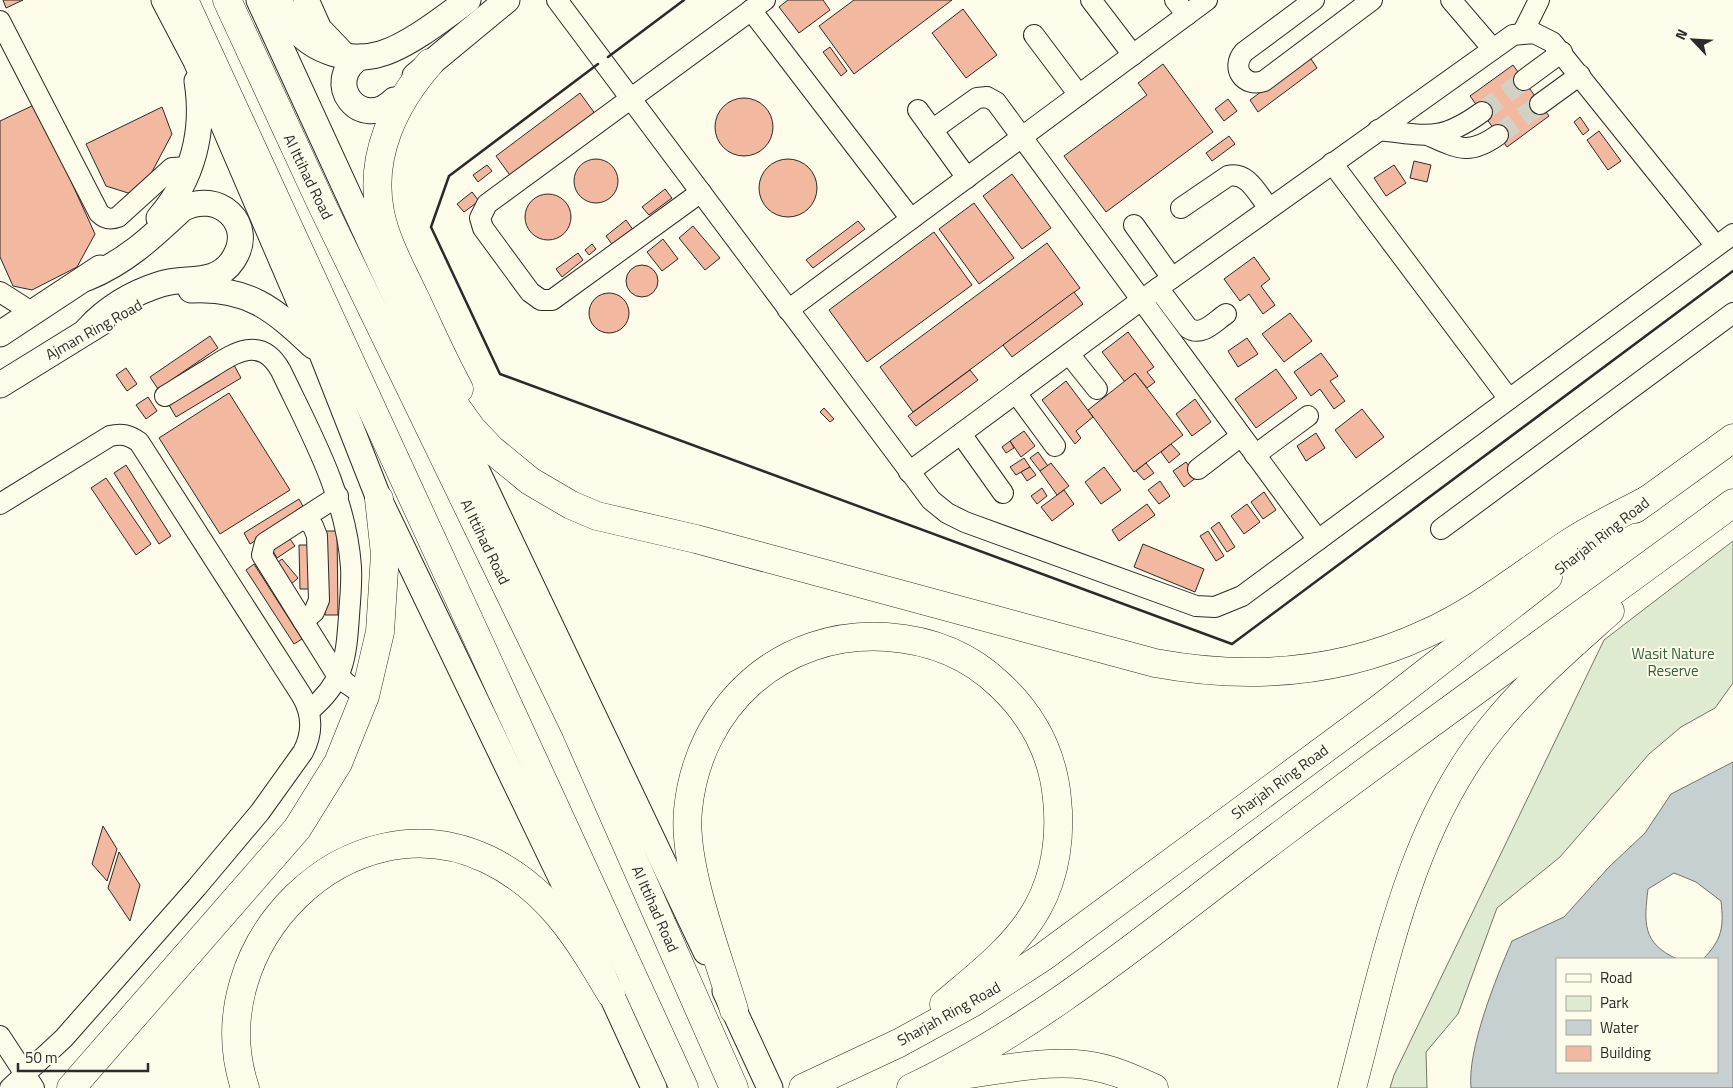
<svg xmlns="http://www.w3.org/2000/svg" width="1733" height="1088" font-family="'Titillium Web',sans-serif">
	<rect width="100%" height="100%" fill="#fdfbea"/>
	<!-- green -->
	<polygon fill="#deebd1" stroke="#74746e" points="1733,541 1733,683 1715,708 1681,727 1649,754 1560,857 1497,908 1458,1014 1426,1052 1427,1088 1390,1088 1394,1075 1604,640"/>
	<!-- water -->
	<path fill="#c7d0d0" stroke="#74746e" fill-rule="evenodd" d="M1733,762v326h-262c-4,-38 25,-110 41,-147l52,-24 45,-50 36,-34 26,-39zM1674,873l22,9 25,19c3,26 1,39 -18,58h14v113h-160v-113h120c-35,-16 -33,-36 -29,-70z"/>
	<!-- building -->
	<g fill="#f2b8a0" stroke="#2b2b2b">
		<polygon points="3,0 23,0 6,8"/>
		<polygon points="788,0 823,0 830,10 799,33 779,7"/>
		<polygon points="854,0 952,0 854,74 819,26"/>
		<polygon points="963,9 997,55 966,78 932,33"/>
		<polygon points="830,47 847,71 841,76 823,52"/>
		<polygon points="1309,56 1317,68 1258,112 1250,100"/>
		<polygon points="1163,64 1213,132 1106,212 1064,156 1147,95 1138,83"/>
		<polygon points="1513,65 1549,116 1507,147 1470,96"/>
		<polygon points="580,93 596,115 512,178 496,156"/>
		<circle cx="744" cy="127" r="29"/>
		<polygon points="1228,99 1237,111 1224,121 1215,109"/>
		<polygon points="36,104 95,234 77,267 32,290 13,286 0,257 0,121"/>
		<polygon points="162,107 172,134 144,187 128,193 106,186 86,144"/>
		<polygon points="1580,117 1589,130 1583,135 1574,122"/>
		<polygon points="1599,131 1621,161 1608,170 1587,140"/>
		<polygon points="1229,136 1235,144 1212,161 1206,153"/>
		<circle cx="596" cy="181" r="22"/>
		<circle cx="788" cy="188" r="29"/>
		<polygon points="1414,161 1431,165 1427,182 1410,178"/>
		<polygon points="487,165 492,171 478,182 473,175"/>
		<polygon points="1394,165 1406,183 1386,196 1374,178"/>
		<polygon points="1012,174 1051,228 1022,249 983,196"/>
		<polygon points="665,189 672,198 649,215 642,207"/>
		<polygon points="472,192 479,201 464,212 457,204"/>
		<circle cx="548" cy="217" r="23"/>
		<polygon points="974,203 1014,258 979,284 939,229"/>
		<polygon points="626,220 634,231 614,247 606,236"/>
		<polygon points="858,221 865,229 813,268 806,260"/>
		<polygon points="693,226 720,258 705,270 679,238"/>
		<polygon points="934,232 972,285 867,362 829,310"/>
		<polygon points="663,239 678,259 662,271 647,252"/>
		<polygon points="1047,243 1080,288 913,412 880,367"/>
		<polygon points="592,244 596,249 589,255 585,250"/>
		<polygon points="578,253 583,260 562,277 556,269"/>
		<polygon points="1254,257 1270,279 1261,286 1275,305 1263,314 1249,294 1240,301 1224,279"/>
		<circle cx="642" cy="281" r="16"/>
		<polygon points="1074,292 1083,304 1012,357 1003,345"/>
		<circle cx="609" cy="313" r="20"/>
		<polygon points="1290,313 1312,341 1284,362 1262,334"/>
		<polygon points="1128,332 1154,367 1147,372 1155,382 1147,388 1135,373 1125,382 1102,352"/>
		<polygon points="210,336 218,348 158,389 150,377"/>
		<polygon points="1247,338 1258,354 1238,367 1228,351"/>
		<polygon points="1321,353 1338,376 1330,381 1345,401 1334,409 1320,389 1311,396 1294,372"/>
		<polygon points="234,365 241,378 176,417 169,405"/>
		<polygon points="126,368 137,384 127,391 116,375"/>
		<polygon points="1276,369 1297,398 1256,428 1235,399"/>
		<polygon points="970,370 978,380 916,426 908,416"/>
		<polygon points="1135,373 1183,435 1134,472 1088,410"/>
		<polygon points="1066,381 1093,417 1076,431 1081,438 1075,444 1042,400"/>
		<polygon points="229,393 290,490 220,534 159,438"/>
		<polygon points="148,397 157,411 146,419 136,405"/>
		<polygon points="1195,399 1211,422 1192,436 1176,414"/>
		<polygon points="824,408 834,419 830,422 820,412"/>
		<polygon points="1362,409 1384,437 1356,458 1335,430"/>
		<polygon points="1024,431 1035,446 1021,457 1010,441"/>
		<polygon points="1316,433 1325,448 1306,461 1297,446"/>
		<polygon points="1010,441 1014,448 1006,453 1002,447"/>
		<polygon points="1171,444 1180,454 1169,463 1161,452"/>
		<polygon points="1038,452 1048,466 1040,471 1030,458"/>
		<polygon points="1024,458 1030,467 1016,475 1010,467"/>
		<polygon points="1186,462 1197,477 1184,487 1173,471"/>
		<polygon points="1051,463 1069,486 1057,495 1040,471"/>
		<polygon points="1146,463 1154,473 1144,480 1136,471"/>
		<polygon points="126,465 171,536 159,544 114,473"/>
		<polygon points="1030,467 1036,475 1027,481 1021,472"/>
		<polygon points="1104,467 1121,490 1101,504 1085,482"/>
		<polygon points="106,478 151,544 136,555 91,488"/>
		<polygon points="1160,481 1170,496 1159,504 1148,490"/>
		<polygon points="1042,488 1047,496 1037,504 1031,496"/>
		<polygon points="1064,490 1074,504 1052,521 1041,507"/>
		<polygon points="1264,492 1276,510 1263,519 1251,502"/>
		<polygon points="299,499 305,510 250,544 244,533"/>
		<polygon points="1147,504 1155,515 1119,541 1112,530"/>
		<polygon points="1247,504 1260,522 1244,534 1231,516"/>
		<polygon points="1219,522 1235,547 1227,552 1211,528"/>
		<polygon points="324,531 337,531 338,615 325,615"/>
		<polygon points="1208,531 1224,556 1216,561 1200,536"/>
		<polygon points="287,535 295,546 277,558 270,546"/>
		<polygon points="1143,544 1204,569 1195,592 1134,567"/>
		<polygon points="299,545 312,545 313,589 300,589"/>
		<polygon points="282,559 298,578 289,586 273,566"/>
		<polygon points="254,564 302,639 294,644 246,570"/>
		<polygon points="103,826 117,849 107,881 92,864"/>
		<polygon points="119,852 140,885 130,921 108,888"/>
	</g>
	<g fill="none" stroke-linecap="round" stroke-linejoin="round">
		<!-- minor-tunnel -->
		<g stroke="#d3d1c4" stroke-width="20" stroke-dasharray="20 10" stroke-linecap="butt">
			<polyline points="1482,112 1524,80"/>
			<polyline points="1498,135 1540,104"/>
		</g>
		<!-- minor casing -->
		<g stroke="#2b2b2b" stroke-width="22">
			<g id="minor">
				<polyline points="557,0 931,500 947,513 965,522 1196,606 1215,607 1242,596 1733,234"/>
				<polyline points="1091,0 1133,55"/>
				<polyline points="1175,0 1187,15"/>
				<path d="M1314,0l-70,52c-14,16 0,36 20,29l108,-81"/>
				<polyline points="1451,0 1492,48"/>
				<polyline points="751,10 911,219"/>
				<path d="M0,21l99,192c6,6 11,7 19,4l54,-49 18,-1"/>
				<polyline points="1523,32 1539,0"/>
				<polyline points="1034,35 1079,95"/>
				<polyline points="1524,80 1562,52"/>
				<polyline points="1540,104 1580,75"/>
				<polyline points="918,110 967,178"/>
				<polyline points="932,130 977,98 987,97 996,102 1318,540"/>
				<path d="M1378,130c49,5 61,13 104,-18"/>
				<path d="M1430,136c29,13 40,19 68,-1"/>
				<polyline points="1332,163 1509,399"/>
				<polyline points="701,192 552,300 541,300 530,292 483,228 480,218 487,204 765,0"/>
				<path d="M1181,208l47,-32c20,-5 30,19 41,32"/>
				<polyline points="1134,225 1172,278"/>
				<path d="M1158,288l30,40c14,9 26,-6 38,-14"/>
				<polyline points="0,292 33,313"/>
				<polyline points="788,310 1207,0"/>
				<polyline points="1069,354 1097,389"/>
				<polyline points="1016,393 1055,446"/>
				<path d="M165,396c15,-9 29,-18 44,-27 26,-17 52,-34 72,2 30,63 65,124 70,196 1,16 -1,33 -2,49 -3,43 -5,66 -40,95"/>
				<polyline points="961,434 1003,493"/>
				<polyline points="1255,455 1308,416"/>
				<polyline points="1198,469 1241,436"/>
				<polyline points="909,472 1140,301 1513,35 1534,33 1552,42 1716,246"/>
				<polyline points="338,496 265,543 262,555 335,672 346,683 365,696"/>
				<path d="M0,504l110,-68c12,-3 19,-1 29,6l163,254c11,19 11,37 1,56l-43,60 -63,75 -133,151 -54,50"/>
				<polyline points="1441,529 1733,313"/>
				<polyline points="303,621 314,612 319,600 317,536 313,526 304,518"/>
				<polyline points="0,1036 34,1088"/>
			</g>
		</g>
		<!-- major casing -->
		<g stroke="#2b2b2b" stroke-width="27">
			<g id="major">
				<polyline points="164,0 196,61 322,354 379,499 578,913 611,994 654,1088"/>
				<polyline points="259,0 428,368 706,952"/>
				<path d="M279,0c5,9 9,19 15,27 19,25 56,36 86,27 27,-7 65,-37 88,-54"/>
				<polyline points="306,0 319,29 341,52"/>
				<path d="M360,57c-39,25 1,76 34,43"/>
				<polyline points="415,76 507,0"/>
				<path d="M159,218c34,-39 46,-87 38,-137"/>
				<path d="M191,290c57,-3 83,19 122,56"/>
				<path d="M87,330c20,-22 45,-37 74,-46 26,-8 55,2 72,-24 24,-36 -15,-71 -51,-51 -30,28 -56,53 -95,69"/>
				<polyline points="0,334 100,268"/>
				<polyline points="0,385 102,322"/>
				<polyline points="725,991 770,1088"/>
			</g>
		</g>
		<!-- highway casing -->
		<g stroke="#2b2b2b" stroke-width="29">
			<g id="highway">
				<polyline points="184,0 684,1088"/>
				<polyline points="227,0 320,201 576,730 734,1088"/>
				<path d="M430,63c-36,41 -61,93 -50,149 6,31 23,60 36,88 14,30 27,60 43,89"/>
				<path d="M428,368l44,61 19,20 39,32 41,24 26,11 99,23 459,124c92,17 184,11 270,-29 52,-23 97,-60 144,-91 26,-17 54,-30 80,-44"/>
				<polyline points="1635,509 1733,438"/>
				<path d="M734,1010c-16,-55 -52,-145 -46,-200 10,-104 93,-180 199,-173 43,3 82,18 113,48 33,31 53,69 57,114 4,36 -1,75 -19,108 -21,39 -61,69 -94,97"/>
				<path d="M940,1078c42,-5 105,-19 145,-13 25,3 47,13 69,23"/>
				<polyline points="71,1088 297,829 338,763 365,696 380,632 385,554 379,499"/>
				<path d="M245,1088c-47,-141 103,-294 242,-229 61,29 91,79 124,135"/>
				<polyline points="803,1088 899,1043 972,1003 1043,957 1379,709 1548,577"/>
				<path d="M911,1088c132,-62 258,-170 376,-258 147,-111 298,-217 446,-327"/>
				<path d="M1352,1088c33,-124 58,-262 142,-363 34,-42 76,-78 116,-114"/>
			</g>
		</g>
		<!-- minor -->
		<use href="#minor" stroke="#fdfbea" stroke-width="20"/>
		<!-- major -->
		<use href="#major" stroke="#fdfbea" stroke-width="25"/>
		<!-- highway -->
		<use href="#highway" stroke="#fdfbea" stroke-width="28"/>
		<!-- wall -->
		<g stroke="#2b2b2b" stroke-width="2.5">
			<polyline points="608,57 684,0"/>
			<polyline points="598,64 449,176 431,227 500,374 1232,644 1733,271"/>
		</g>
	</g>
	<g text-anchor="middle" stroke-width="4" stroke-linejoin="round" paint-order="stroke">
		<!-- street labels -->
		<g font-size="15" fill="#2b2b2b" stroke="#fdfbea">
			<text transform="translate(308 177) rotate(64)" y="5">Al Ittihad Road</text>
			<text transform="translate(94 330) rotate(-29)" y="5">Ajman Ring Road</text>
			<text transform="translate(1602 536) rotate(-38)" y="5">Sharjah Ring Road</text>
			<text transform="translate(485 542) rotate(64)" y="5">Al Ittihad Road</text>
			<text transform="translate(1280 782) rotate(-36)" y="5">Sharjah Ring Road</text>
			<text transform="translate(655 909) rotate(66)" y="5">Al Ittihad Road</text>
			<text transform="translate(949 1014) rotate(-29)" y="5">Sharjah Ring Road</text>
		</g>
		<!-- park labels -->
		<g font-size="15" fill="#34623c" stroke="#fdfbea">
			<text x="1673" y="659">Wasit Nature<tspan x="1673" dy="17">Reserve</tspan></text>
		</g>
	</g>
	<!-- legend -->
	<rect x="1556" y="958" width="162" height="115" fill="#fdfbea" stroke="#a9a89e"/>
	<rect x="1566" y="974" width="25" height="8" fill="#fdfbea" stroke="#a9a89e"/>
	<text x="1600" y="983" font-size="15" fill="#2b2b2b">Road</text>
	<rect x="1566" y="996" width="25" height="15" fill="#deebd1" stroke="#a9a89e"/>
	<text x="1600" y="1008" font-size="15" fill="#2b2b2b">Park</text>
	<rect x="1566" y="1020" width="25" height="15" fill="#c7d0d0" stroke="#a9a89e"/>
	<text x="1600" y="1033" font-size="15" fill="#2b2b2b">Water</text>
	<rect x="1566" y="1046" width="25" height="15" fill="#f2b8a0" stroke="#a9a89e"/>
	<text x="1600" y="1058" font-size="15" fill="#2b2b2b">Building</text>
	<!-- north arrow -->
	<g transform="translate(1693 40) rotate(295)" stroke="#fdfbea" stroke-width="4" paint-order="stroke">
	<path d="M0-4L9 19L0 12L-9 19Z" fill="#2b2b2b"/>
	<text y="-8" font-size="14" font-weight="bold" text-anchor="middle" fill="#2b2b2b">N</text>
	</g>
	<!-- scale -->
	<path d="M18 1063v8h130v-8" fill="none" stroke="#2b2b2b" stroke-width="2.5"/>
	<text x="25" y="1063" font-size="15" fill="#2b2b2b" stroke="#fdfbea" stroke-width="4" paint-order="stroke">50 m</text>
</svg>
